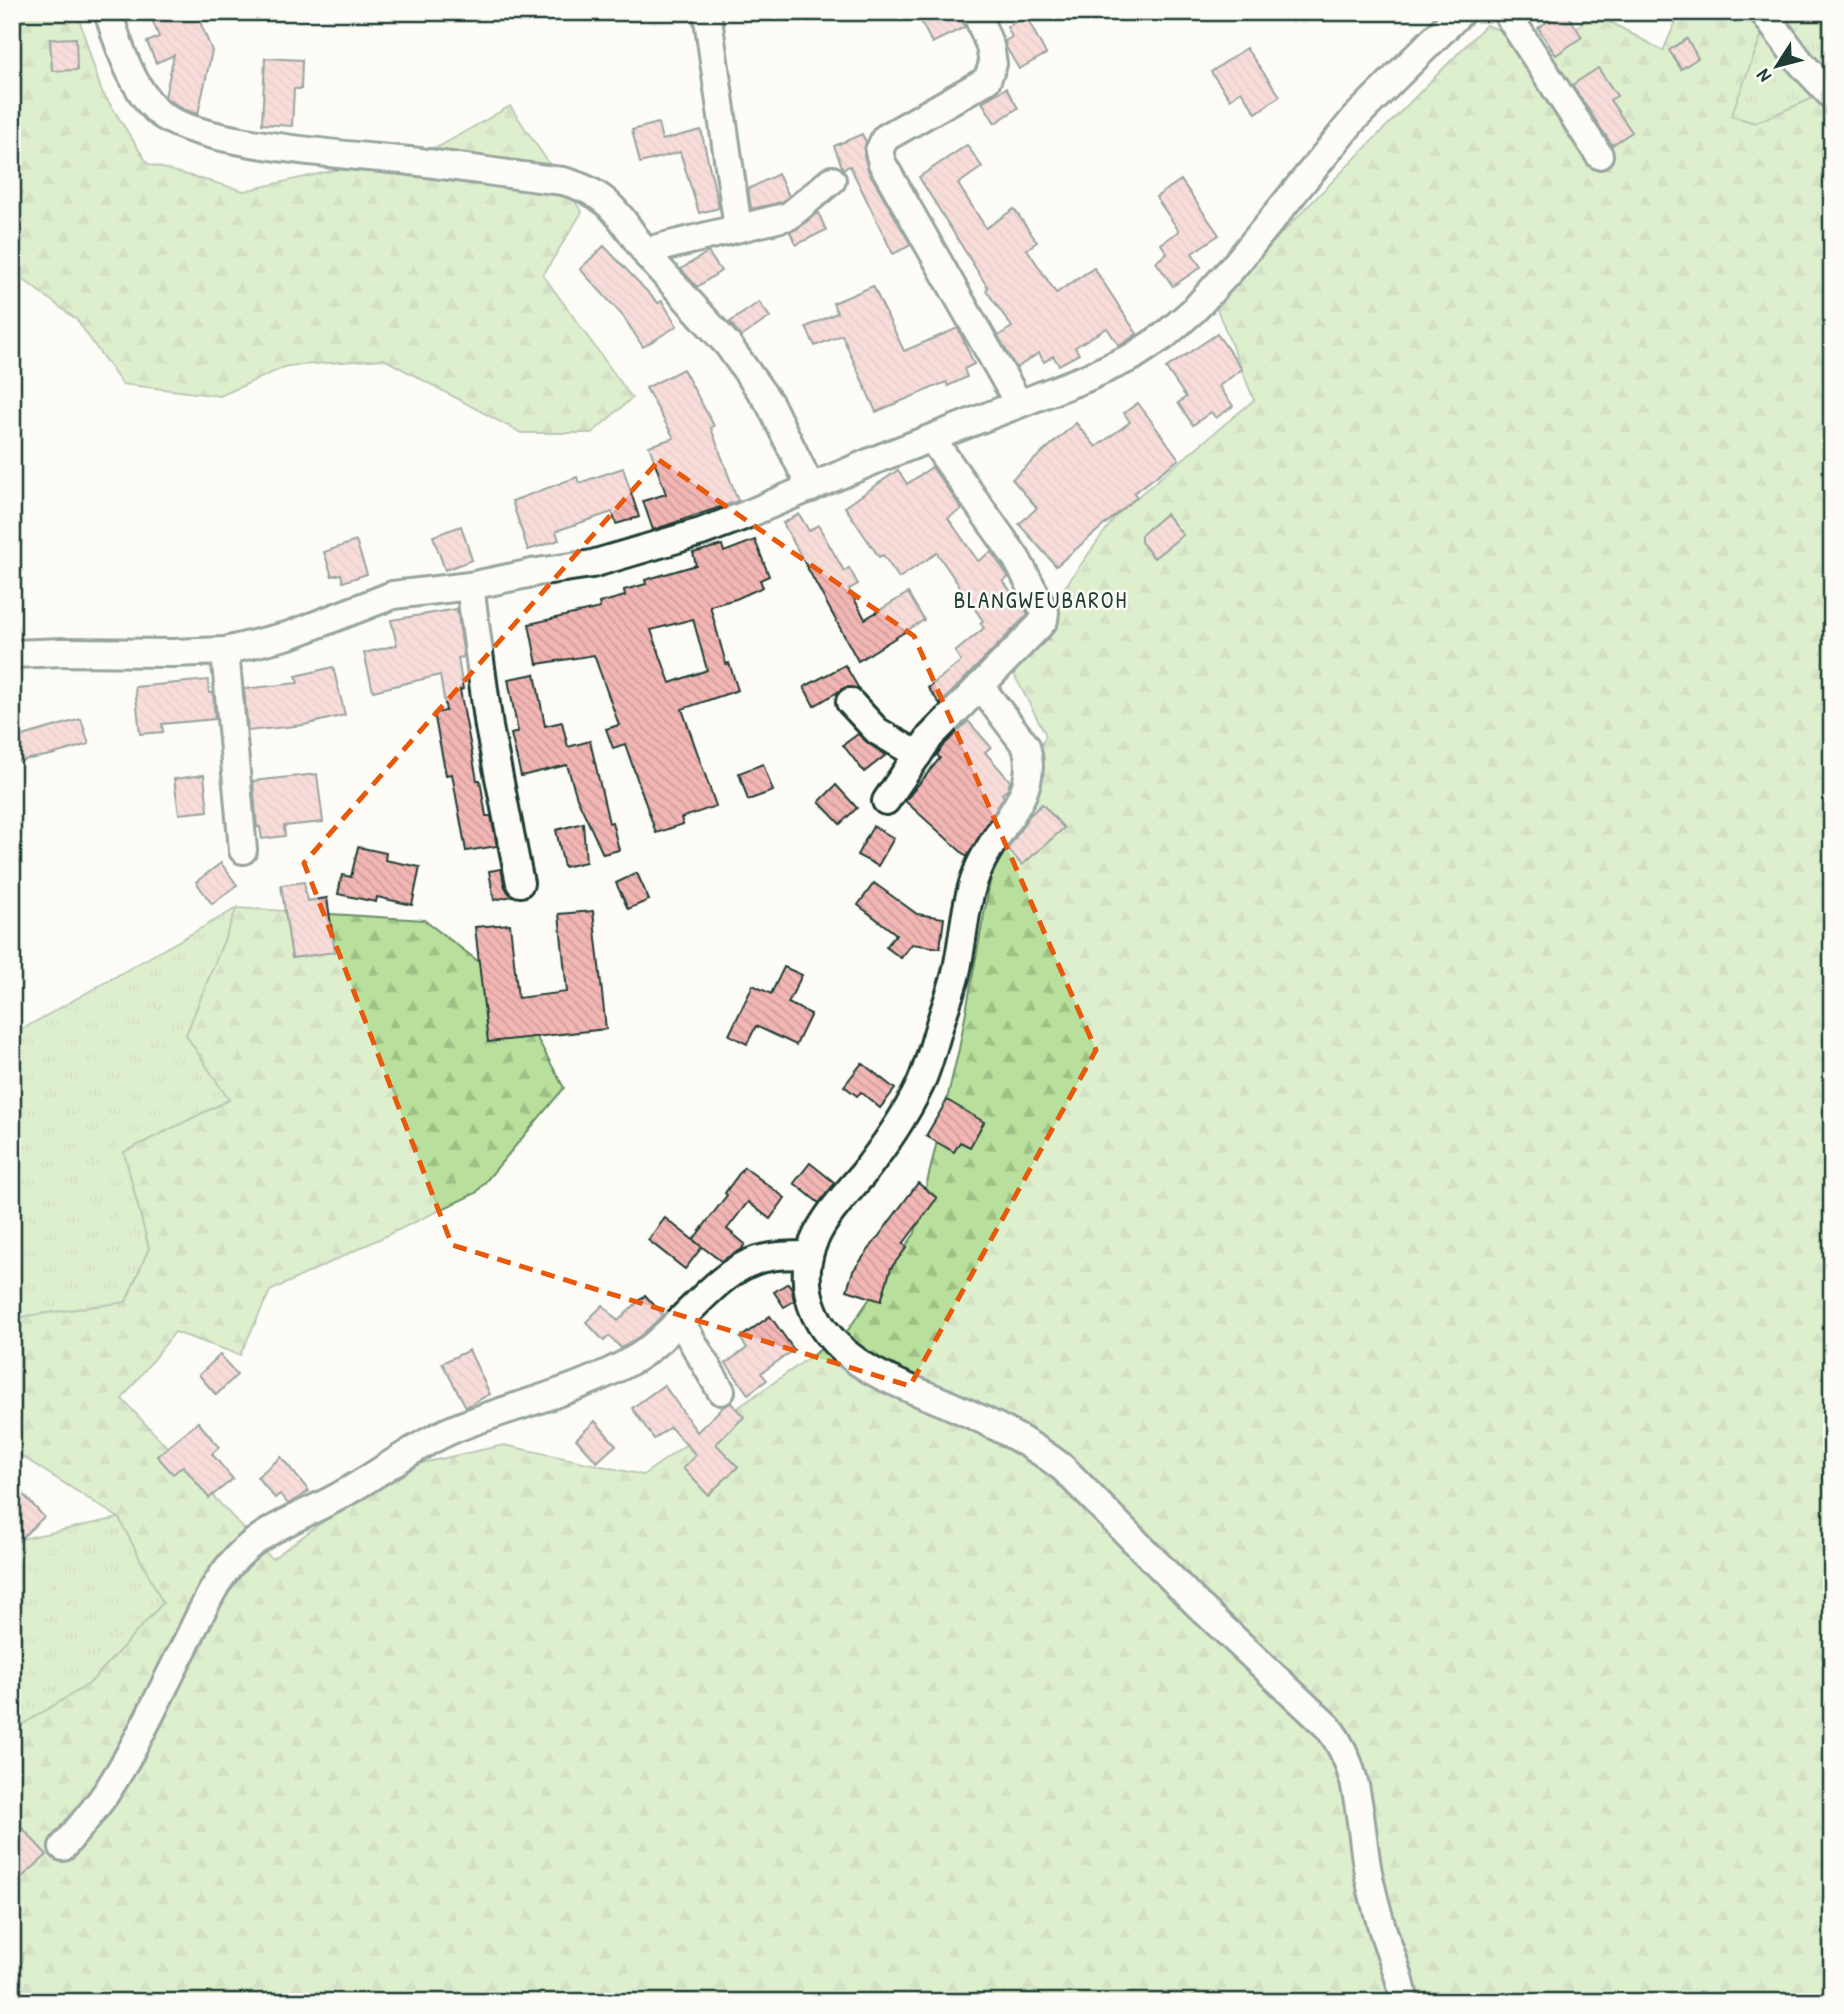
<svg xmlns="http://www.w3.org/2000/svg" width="1844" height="2014" font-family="'Patrick Hand',sans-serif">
	<defs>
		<pattern id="grass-tufts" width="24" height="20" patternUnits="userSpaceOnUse" patternTransform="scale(1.75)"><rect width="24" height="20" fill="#b8df9b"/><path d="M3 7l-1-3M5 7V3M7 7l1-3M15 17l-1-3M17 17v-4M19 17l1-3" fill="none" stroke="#9ec086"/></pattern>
		<pattern id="forest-firs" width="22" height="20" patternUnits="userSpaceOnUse" patternTransform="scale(1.75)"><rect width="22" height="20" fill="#b8df9b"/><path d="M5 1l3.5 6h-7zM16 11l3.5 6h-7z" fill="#9ec086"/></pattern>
		<pattern id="building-back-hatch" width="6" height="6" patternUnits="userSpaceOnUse" patternTransform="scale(1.75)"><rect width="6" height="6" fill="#f2b6b4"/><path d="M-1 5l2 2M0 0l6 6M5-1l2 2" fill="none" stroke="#cf9d9b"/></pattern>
	</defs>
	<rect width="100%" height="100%" fill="#fdfcf7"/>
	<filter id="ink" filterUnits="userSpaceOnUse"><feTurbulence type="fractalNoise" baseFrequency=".0143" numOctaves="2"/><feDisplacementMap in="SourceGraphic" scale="14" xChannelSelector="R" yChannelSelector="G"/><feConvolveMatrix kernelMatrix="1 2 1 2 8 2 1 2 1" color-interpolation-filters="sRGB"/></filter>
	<g filter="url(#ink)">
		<!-- grass -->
		<g fill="url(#grass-tufts)" stroke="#6c8e68" stroke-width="2">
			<polygon points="1768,12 1832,12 1832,90 1755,123 1731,116 1769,15"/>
			<polygon points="237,908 186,1035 229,1100 124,1152 149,1248 126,1302 27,1316 12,1321 12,1121 22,1113 12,1053 12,1035"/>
			<polygon points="119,1518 163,1603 89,1684 12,1731 12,1541"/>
		</g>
		<!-- forest -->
		<g fill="url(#forest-firs)" stroke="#6c8e68" stroke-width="2">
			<polygon points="12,12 77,12 101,90 148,164 244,191 440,146 510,106 582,212 543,275 632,398 592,433 521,433 384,359 287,366 220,396 122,384 77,320 12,271"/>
			<polygon points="1592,12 1663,51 1680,12 1768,12 1769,15 1731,116 1755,123 1832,90 1832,2002 12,2002 12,1731 89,1684 163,1603 119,1518 18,1454 12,1457 12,1321 27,1316 126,1302 149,1248 124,1152 229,1100 186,1035 237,908 424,920 508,984 564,1088 476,1193 270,1291 240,1355 175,1332 122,1399 272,1559 395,1469 504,1445 643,1475 848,1330 915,1233 959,1049 996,850 1046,735 1009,665 1118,513 1254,400 1214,302 1486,25 1556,51"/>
		</g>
		<!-- building -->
		<g fill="url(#building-back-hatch)" stroke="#1f3d34" stroke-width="2" fill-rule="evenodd">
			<polygon points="149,12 196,12 212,51 198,114 183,109 165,97 174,55 156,63 147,42 159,37"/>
			<polygon points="916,12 958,12 965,27 932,43"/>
			<polygon points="1562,12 1566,12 1582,37 1556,55 1538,28"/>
			<polygon points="1026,16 1046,54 1019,69 1006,47 1005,41 1012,37 1007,27"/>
			<polygon points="76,38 77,70 52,71 50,39"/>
			<polygon points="1687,39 1698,58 1681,69 1669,50"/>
			<polygon points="1246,48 1280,96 1256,113 1241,91 1230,99 1211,72"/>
			<polygon points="265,58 302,60 301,89 294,89 292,126 262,124"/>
			<polygon points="1598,68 1617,96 1610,100 1632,132 1612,145 1572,85"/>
			<polygon points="1006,88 1018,108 995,123 982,102"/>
			<polygon points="658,123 662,140 701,130 719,208 699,213 680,152 640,163 632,130"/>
			<polygon points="862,134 866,142 864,155 868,170 911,245 893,254 850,166 843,169 834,146"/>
			<polygon points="967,145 982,167 958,184 986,228 1014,209 1037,242 1027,249 1056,293 1094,268 1137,334 1119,346 1107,328 1075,347 1079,354 1059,365 1053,356 1044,362 1039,353 1016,368 998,336 1012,327 986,290 988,288 919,177"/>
			<polygon points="778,174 789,196 782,202 751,209 748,189"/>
			<polygon points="1181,180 1219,235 1192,253 1201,267 1173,286 1156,262 1167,253 1161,244 1179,231 1156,197"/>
			<polygon points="818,212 826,230 796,245 790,232 799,228"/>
			<polygon points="604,246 658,303 662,301 677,326 643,347 623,316 580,269"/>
			<polygon points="708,252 721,271 697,287 681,269"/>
			<polygon points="873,286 904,351 958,328 974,364 964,369 967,377 948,386 946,382 876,412 842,335 815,346 806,327 837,313 833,303"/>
			<polygon points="759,302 770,317 741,337 730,322"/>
			<polygon points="1217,334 1242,369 1219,386 1233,406 1216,418 1211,412 1193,425 1178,403 1186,397 1166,368"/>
			<polygon points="683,369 714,426 711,428 738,501 653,530 643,501 666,494 649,446 674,438 646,388"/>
			<polygon points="1138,403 1179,459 1134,493 1137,497 1056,566 1019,524 1037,508 1012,479 1076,423 1096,447 1130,422 1124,413"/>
			<polygon points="932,467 962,509 948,518 978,561 991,552 1009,577 1003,581 1028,614 940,704 928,688 961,661 955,652 984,628 980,623 983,621 937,553 899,578 883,555 879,557 845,507 898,470 907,484"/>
			<polygon points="623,468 639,517 616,524 612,512 556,531 559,540 528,550 512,501 577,477 579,483"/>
			<polygon points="799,514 809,531 818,525 844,571 849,568 858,584 849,589 865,619 908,593 924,620 858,661 783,523"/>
			<polygon points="1166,514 1183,535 1154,558 1141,542 1141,535"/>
			<polygon points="461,526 472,560 445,570 433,536"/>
			<path d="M755,540l14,36 -9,4 3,7 -27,12 -26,7 16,58 3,-1 9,27 -56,19 34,97 -35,12 2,6 -27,9 -31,-89 -12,4 -7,-19 13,-4 -25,-70 -57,9 -8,-40 71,-16 -1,-5 26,-7 -1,-6 22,-6 -1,-4 51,-15 -3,-12 29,-8 2,7zM693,619l14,51 -37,13 -19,-53z"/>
			<polygon points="356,541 367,574 343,582 341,574 332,576 324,552"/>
			<polygon points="457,609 464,657 458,658 463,689 460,690 477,780 480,780 486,816 491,816 497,846 466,851 452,774 446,775 434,713 446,711 440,675 373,691 364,653 397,645 391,620"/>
			<polygon points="845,665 859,689 846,687 814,706 804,687"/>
			<polygon points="333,667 345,715 304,725 248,731 244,689 298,683 296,676"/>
			<polygon points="535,674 545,726 562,722 568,747 590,741 609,823 612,822 619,850 603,854 577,798 567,765 521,776 511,734 518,732 508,679"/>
			<polygon points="208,680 209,693 213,693 215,719 162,724 163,732 140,734 135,687"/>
			<polygon points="81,719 89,744 51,755 12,762 12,739"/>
			<polygon points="968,721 991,747 985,752 1010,781 1008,789 1002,794 1004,797 1000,803 967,857 905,801 940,758 937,755 942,747"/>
			<polygon points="858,734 869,744 886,755 864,772 843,745"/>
			<polygon points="763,764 773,791 748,800 739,773"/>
			<polygon points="317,774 323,822 284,826 285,836 262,839 260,827 257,827 253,781"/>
			<polygon points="204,775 208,811 179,814 174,779"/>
			<polygon points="836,785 857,808 840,824 819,802"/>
			<polygon points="1042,804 1064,828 1022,865 1008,849 1029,816"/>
			<polygon points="583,823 586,862 564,867 556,830"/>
			<polygon points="873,826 894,838 878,866 857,855"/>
			<polygon points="358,847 386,853 385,860 420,867 412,905 377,897 376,902 338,894 342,875 351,877"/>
			<polygon points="221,863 237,885 212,904 196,882"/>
			<polygon points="501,869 505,887 513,896 494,900 489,871"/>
			<polygon points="637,873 649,900 628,909 616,883"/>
			<polygon points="304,882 307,901 327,898 335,952 292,958 281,885"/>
			<polygon points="874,883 917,914 944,918 940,948 912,944 901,958 886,947 896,934 858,905"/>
			<polygon points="593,911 606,1029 488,1042 475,927 510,924 518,998 567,992 559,914"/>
			<polygon points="784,967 802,975 788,1003 811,1014 796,1045 756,1026 747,1044 729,1035 753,985 771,994"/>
			<polygon points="862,1063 895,1089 880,1108 861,1092 857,1096 844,1086"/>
			<polygon points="947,1100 984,1122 970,1147 960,1142 954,1152 926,1136"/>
			<polygon points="810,1163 835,1183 819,1203 794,1183"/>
			<polygon points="744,1167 785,1198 770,1219 748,1202 727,1229 745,1244 741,1250 721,1261 693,1240 727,1195 725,1193"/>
			<polygon points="918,1183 937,1198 903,1244 907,1247 891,1268 881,1301 847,1290 853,1271"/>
			<polygon points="665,1218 702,1247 685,1269 648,1240"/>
			<polygon points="788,1283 792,1289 794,1301 784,1307 774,1292"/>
			<polygon points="645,1295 663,1315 643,1334 621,1348 609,1336 604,1341 586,1322 603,1305 618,1321"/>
			<polygon points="770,1316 794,1350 761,1373 767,1380 748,1394 726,1363 747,1348 740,1338"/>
			<polygon points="469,1350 490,1394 466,1407 442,1363"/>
			<polygon points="220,1355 237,1375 216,1395 199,1375"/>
			<polygon points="664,1385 697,1432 724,1406 731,1403 744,1417 716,1444 738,1467 708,1495 683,1468 696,1455 670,1427 654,1439 632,1408"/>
			<polygon points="595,1421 616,1445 597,1462 576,1439"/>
			<polygon points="198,1422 219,1447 212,1454 233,1479 209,1498 183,1466 173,1474 157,1456"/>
			<polygon points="281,1457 309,1491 288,1504 280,1494 275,1498 257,1477"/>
			<polygon points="12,1482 44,1517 12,1547"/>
			<polygon points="12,1817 47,1855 12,1886"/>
		</g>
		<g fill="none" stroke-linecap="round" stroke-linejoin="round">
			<!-- minor casing -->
			<g stroke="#1f3d34" stroke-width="32">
				<g id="minor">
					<path d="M108,12c11,34 23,74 49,99 36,35 199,44 253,50 51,6 102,14 153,20 49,13 57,37 85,75"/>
					<polyline points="707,12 738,228"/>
					<polyline points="976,12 990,46 993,64 987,80 885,138 879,151 882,163 1019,404"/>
					<polyline points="1506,12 1599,155"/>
					<polyline points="1763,12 1801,63 1832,96"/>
					<path d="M932,439l84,119 29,54 -1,8 -6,7 -58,59 46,60c15,50 -31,81 -48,124 -14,33 -14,69 -22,103 -4,17 -11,34 -16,51 -6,20 -11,41 -20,61 -15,32 -36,61 -57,89 -20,24 -44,47 -53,78 -8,28 -1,58 16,80 30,39 74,52 117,70 42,18 84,38 120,66l133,135 132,124c31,39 31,86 38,133 3,22 9,43 15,64 7,26 20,50 23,78"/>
					<polyline points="811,488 770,404 728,345 648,256 658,248 789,216 832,180"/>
					<polyline points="470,586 489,727 520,883"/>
					<polyline points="225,651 243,850"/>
					<polyline points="12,654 64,652 172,653 225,651 290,635 393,595 470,586 537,572 592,564 701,532 741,517 880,458 1086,378 1132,357 1164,336 1194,310 1235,265 1354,119 1461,12"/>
					<polyline points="850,702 877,731 918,755"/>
					<polyline points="886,801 930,737 980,686"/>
					<polyline points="680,1320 721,1391"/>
					<path d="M63,1847c15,-18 30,-35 43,-54 29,-44 51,-93 75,-140 18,-34 30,-68 56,-96 26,-27 62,-40 95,-57 42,-22 79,-53 124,-72 60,-24 125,-37 182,-71 39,-25 75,-83 119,-97 17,-5 35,-5 52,-5"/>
				</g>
			</g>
			<!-- minor -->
			<use href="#minor" stroke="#fdfcf7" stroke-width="26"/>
		</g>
	</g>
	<!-- marked area -->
	<path d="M0 0H1844V2014H0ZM659,460l255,176 182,414 -186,336 -458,-141 -148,-382z" fill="#fdfcf7" fill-opacity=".55" fill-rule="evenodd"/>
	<path fill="none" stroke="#e8590c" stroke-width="5" stroke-dasharray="14 9" stroke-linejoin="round" d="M659,460l255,176 182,414 -186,336 -458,-141 -148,-382z"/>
	<g text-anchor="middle" stroke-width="5" stroke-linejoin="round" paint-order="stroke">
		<!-- quarter labels -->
		<g font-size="23" letter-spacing="2" fill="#1f3d34" stroke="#fdfcf7">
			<text x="1041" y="608">BLANGWEUBAROH</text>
		</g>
	</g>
	<!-- margin -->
	<rect width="1844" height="2014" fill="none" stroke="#fdfcf7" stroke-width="42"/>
	<rect x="21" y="21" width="1802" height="1972" fill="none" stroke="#1f3d34" stroke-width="2.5" filter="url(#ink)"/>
	<!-- north arrow -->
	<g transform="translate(1777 66) rotate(234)" stroke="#fdfcf7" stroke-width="5" paint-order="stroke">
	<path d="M0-5L12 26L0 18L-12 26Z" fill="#1f3d34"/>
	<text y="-10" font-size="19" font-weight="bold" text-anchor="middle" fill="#1f3d34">N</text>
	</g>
</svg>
